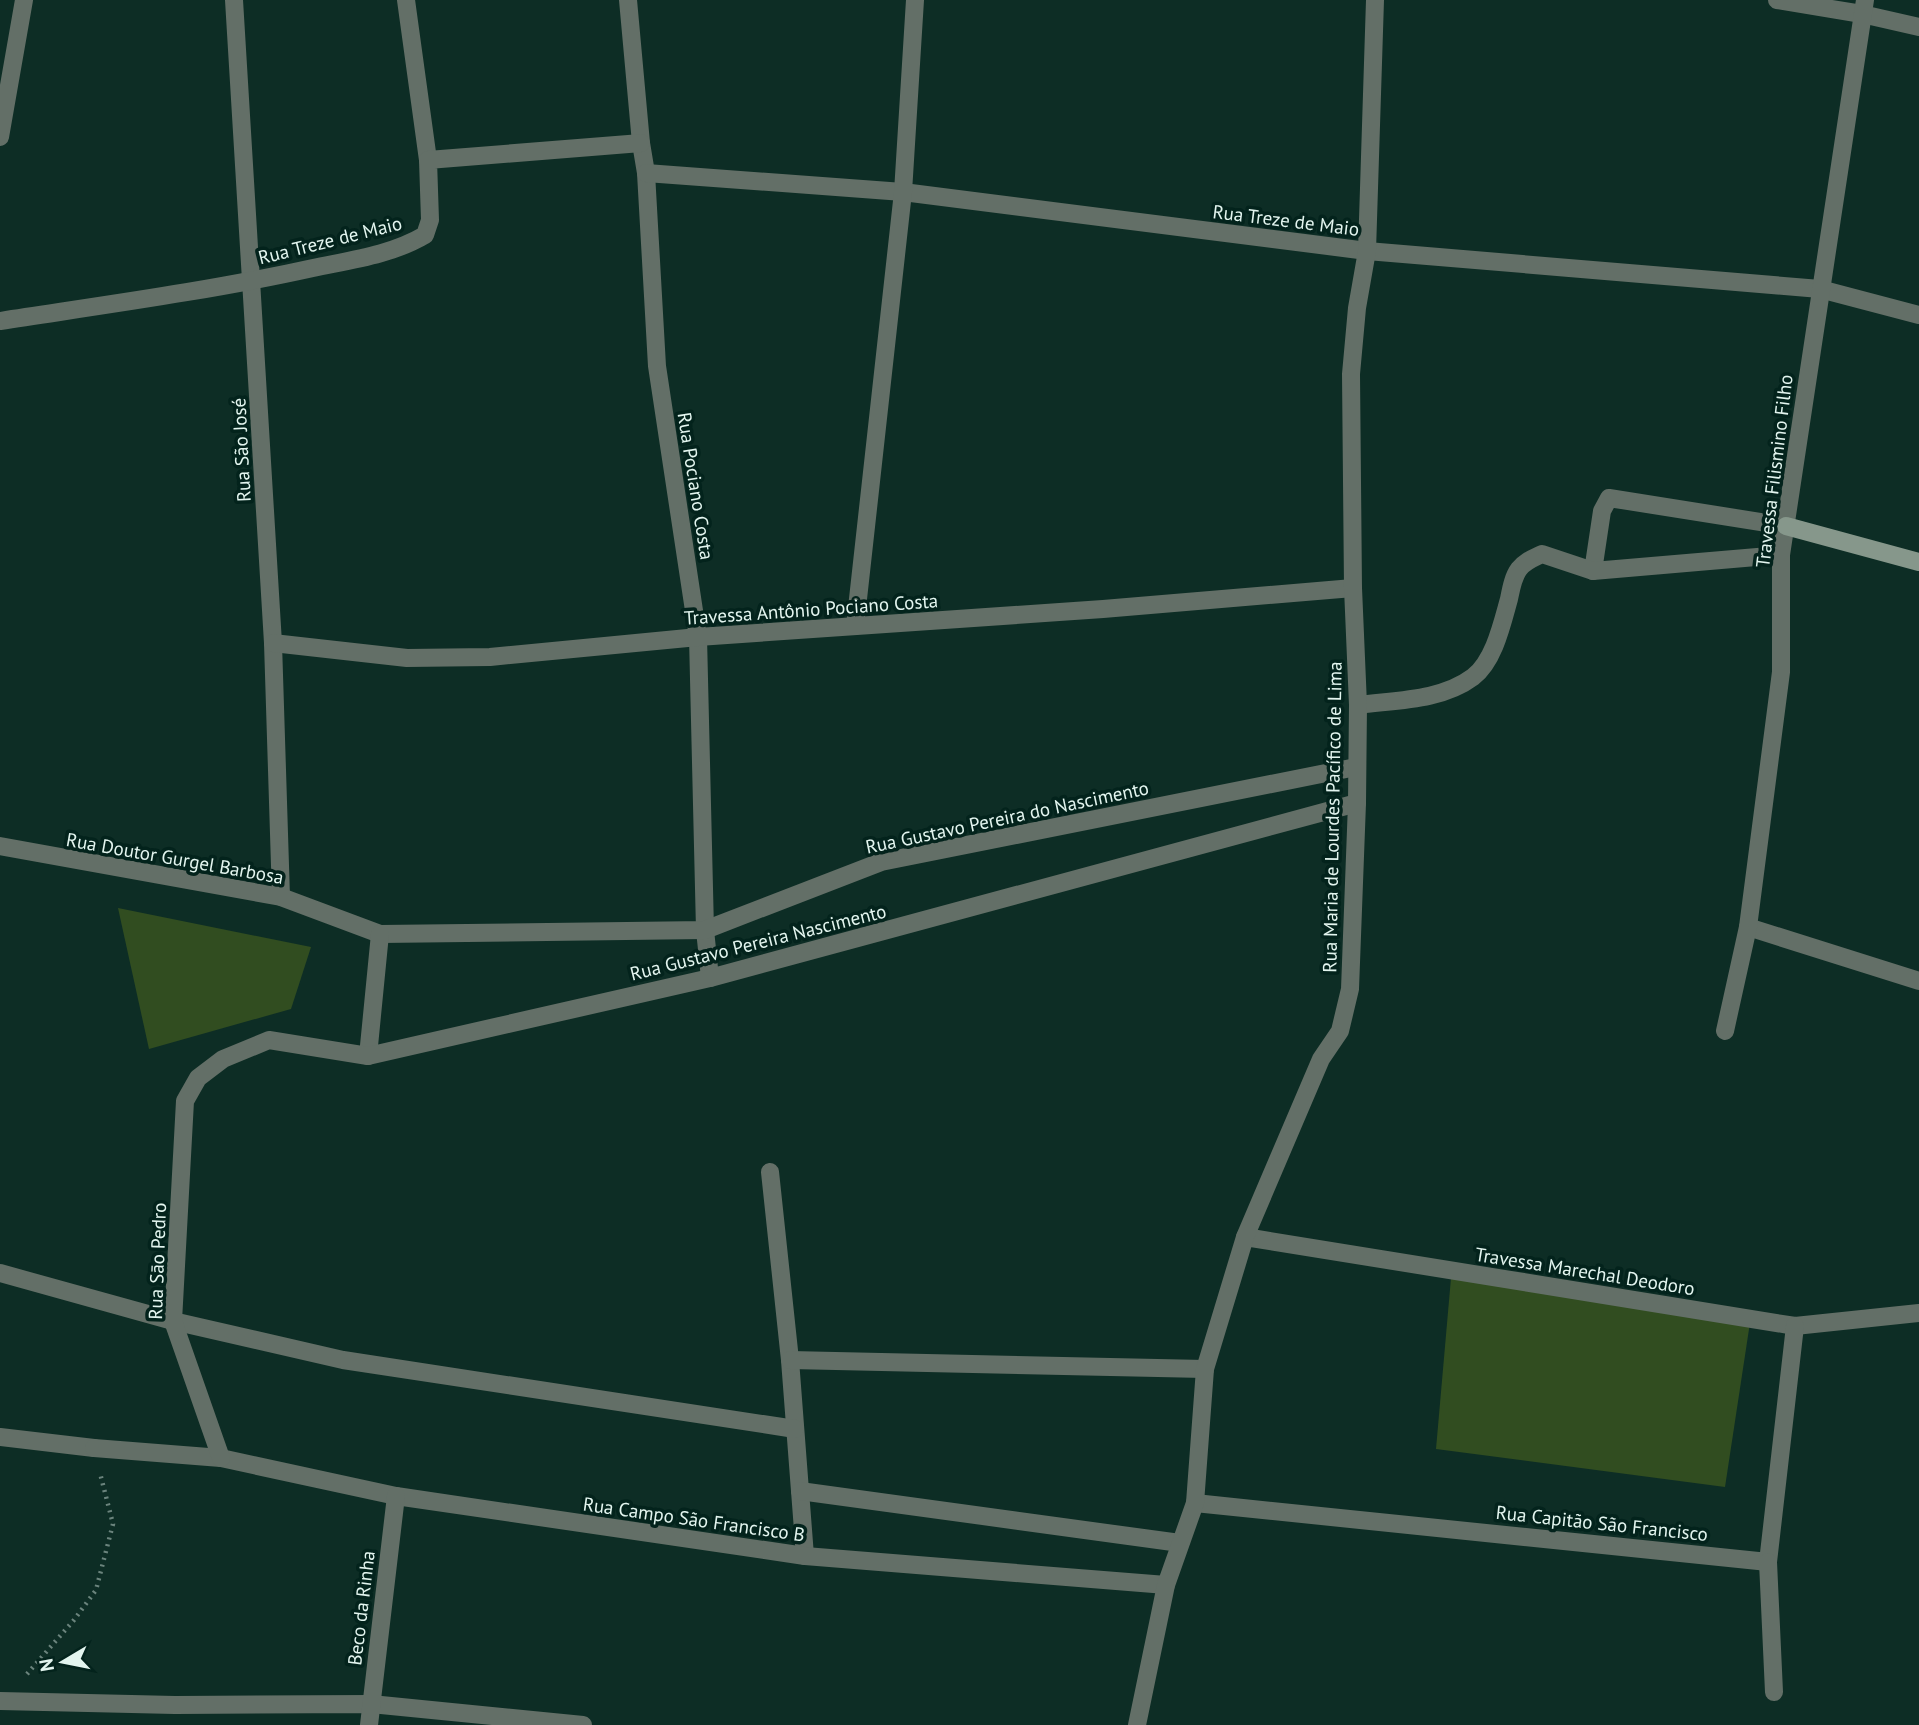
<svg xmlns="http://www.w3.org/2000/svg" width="1919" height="1725" font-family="'PT Sans',sans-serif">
	<rect width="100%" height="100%" fill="#0d2d25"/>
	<!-- green -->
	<g fill="#314d20">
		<polygon points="118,908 311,947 291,1009 149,1049"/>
		<polygon points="1451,1278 1751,1316 1725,1487 1436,1449"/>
	</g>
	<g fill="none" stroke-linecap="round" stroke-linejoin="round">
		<!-- path -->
		<polyline stroke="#6b847d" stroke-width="4.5" stroke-dasharray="2 5" stroke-linecap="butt" points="27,1674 74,1620 96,1590 113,1524 100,1473"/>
		<!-- service -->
		<polyline stroke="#636f67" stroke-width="18" points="0,1437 94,1448"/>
		<!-- minor -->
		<g stroke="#636f67" stroke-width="18">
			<polyline points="234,0 273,643 281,897"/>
			<polyline points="406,0 428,160"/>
			<polyline points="628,0 641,143 646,173 657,366 698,637 705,930 710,978"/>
			<polyline points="1777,0 1862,14 1919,27"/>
			<polyline points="0,137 24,0"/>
			<polyline points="646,173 903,192 1367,251 1820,289 1919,315"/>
			<path d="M0,321c104,-16 209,-30 313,-53 38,-8 78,-13 112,-33l5,-15 -2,-60 213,-17"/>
			<polyline points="1593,571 1602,511 1609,498 1786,526"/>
			<polyline points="855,626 903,192 915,0"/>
			<polyline points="273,643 407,658 490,657 698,637 1103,609 1353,588"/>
			<path d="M1358,705c37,-5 83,-4 115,-28 21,-16 29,-53 36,-78 2,-10 4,-22 10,-30 6,-8 15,-11 23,-15l51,17 188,-16"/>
			<polyline points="0,846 281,897 380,934 705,930 881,862 1356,767"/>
			<polyline points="1748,927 1919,981"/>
			<polyline points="1725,1031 1748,927 1781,672 1781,555 1865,0"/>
			<polyline points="368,1056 380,934"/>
			<polyline points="770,1172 790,1360 805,1556"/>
			<polyline points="1245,1237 1795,1326 1919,1313"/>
			<polyline points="0,1273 173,1321 343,1360 795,1429"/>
			<polyline points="790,1360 1205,1369"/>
			<polyline points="94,1448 221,1458 396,1496 805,1556 1166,1585"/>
			<polyline points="221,1458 173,1321 185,1101 198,1078 223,1059 269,1040 368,1056 710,978 1357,803"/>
			<polyline points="800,1491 1180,1543"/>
			<polyline points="1195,1503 1768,1562 1795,1326"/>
			<polyline points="1768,1562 1774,1692"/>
			<polyline points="0,1701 175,1705 371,1704 583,1725"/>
			<polyline points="369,1725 396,1496"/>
			<polyline points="1137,1725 1166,1585 1195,1503 1205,1369 1245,1237 1321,1059 1340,1031 1350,989 1357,803 1358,705 1353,588 1351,374 1357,308 1367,251 1375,0"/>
		</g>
		<!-- secondary -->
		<polyline stroke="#86978b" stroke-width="18" points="1786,526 1919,562"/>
	</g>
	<g text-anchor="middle" stroke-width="7" stroke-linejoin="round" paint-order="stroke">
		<!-- street labels -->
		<g font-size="19" fill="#e3f5ef" stroke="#03231c">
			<text transform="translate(1286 220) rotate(7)" y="7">Rua Treze de Maio</text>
			<text transform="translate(330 240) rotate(-14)" y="7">Rua Treze de Maio</text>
			<text transform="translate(241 450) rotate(-93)" y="7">Rua São José</text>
			<text transform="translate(1774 471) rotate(-83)" y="7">Travessa Filismino Filho</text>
			<text transform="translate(696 486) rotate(81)" y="7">Rua Pociano Costa</text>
			<text transform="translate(811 609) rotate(-4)" y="7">Travessa Antônio Pociano Costa</text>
			<text transform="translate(1007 817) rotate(-12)" y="7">Rua Gustavo Pereira do Nascimento</text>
			<text transform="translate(1332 817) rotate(-89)" y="7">Rua Maria de Lourdes Pacífico de Lima</text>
			<text transform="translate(175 858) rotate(10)" y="7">Rua Doutor Gurgel Barbosa</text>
			<text transform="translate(758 942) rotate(-14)" y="7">Rua Gustavo Pereira Nascimento</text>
			<text transform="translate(157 1261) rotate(-88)" y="7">Rua Sāo Pedro</text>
			<text transform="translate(1585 1271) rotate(9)" y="7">Travessa Marechal Deodoro</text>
			<text transform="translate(694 1519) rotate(8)" y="7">Rua Campo São Francisco B</text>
			<text transform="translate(1602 1523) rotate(6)" y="7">Rua Capitão São Francisco</text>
			<text transform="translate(361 1608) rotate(-83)" y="7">Beco da Rinha</text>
		</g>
	</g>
	<!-- north arrow -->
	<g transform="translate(63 1662) rotate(260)" stroke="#03231c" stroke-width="5" paint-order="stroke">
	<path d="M0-5L12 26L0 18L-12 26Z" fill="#e3f5ef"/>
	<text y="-10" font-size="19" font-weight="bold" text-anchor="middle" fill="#e3f5ef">N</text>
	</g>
</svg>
